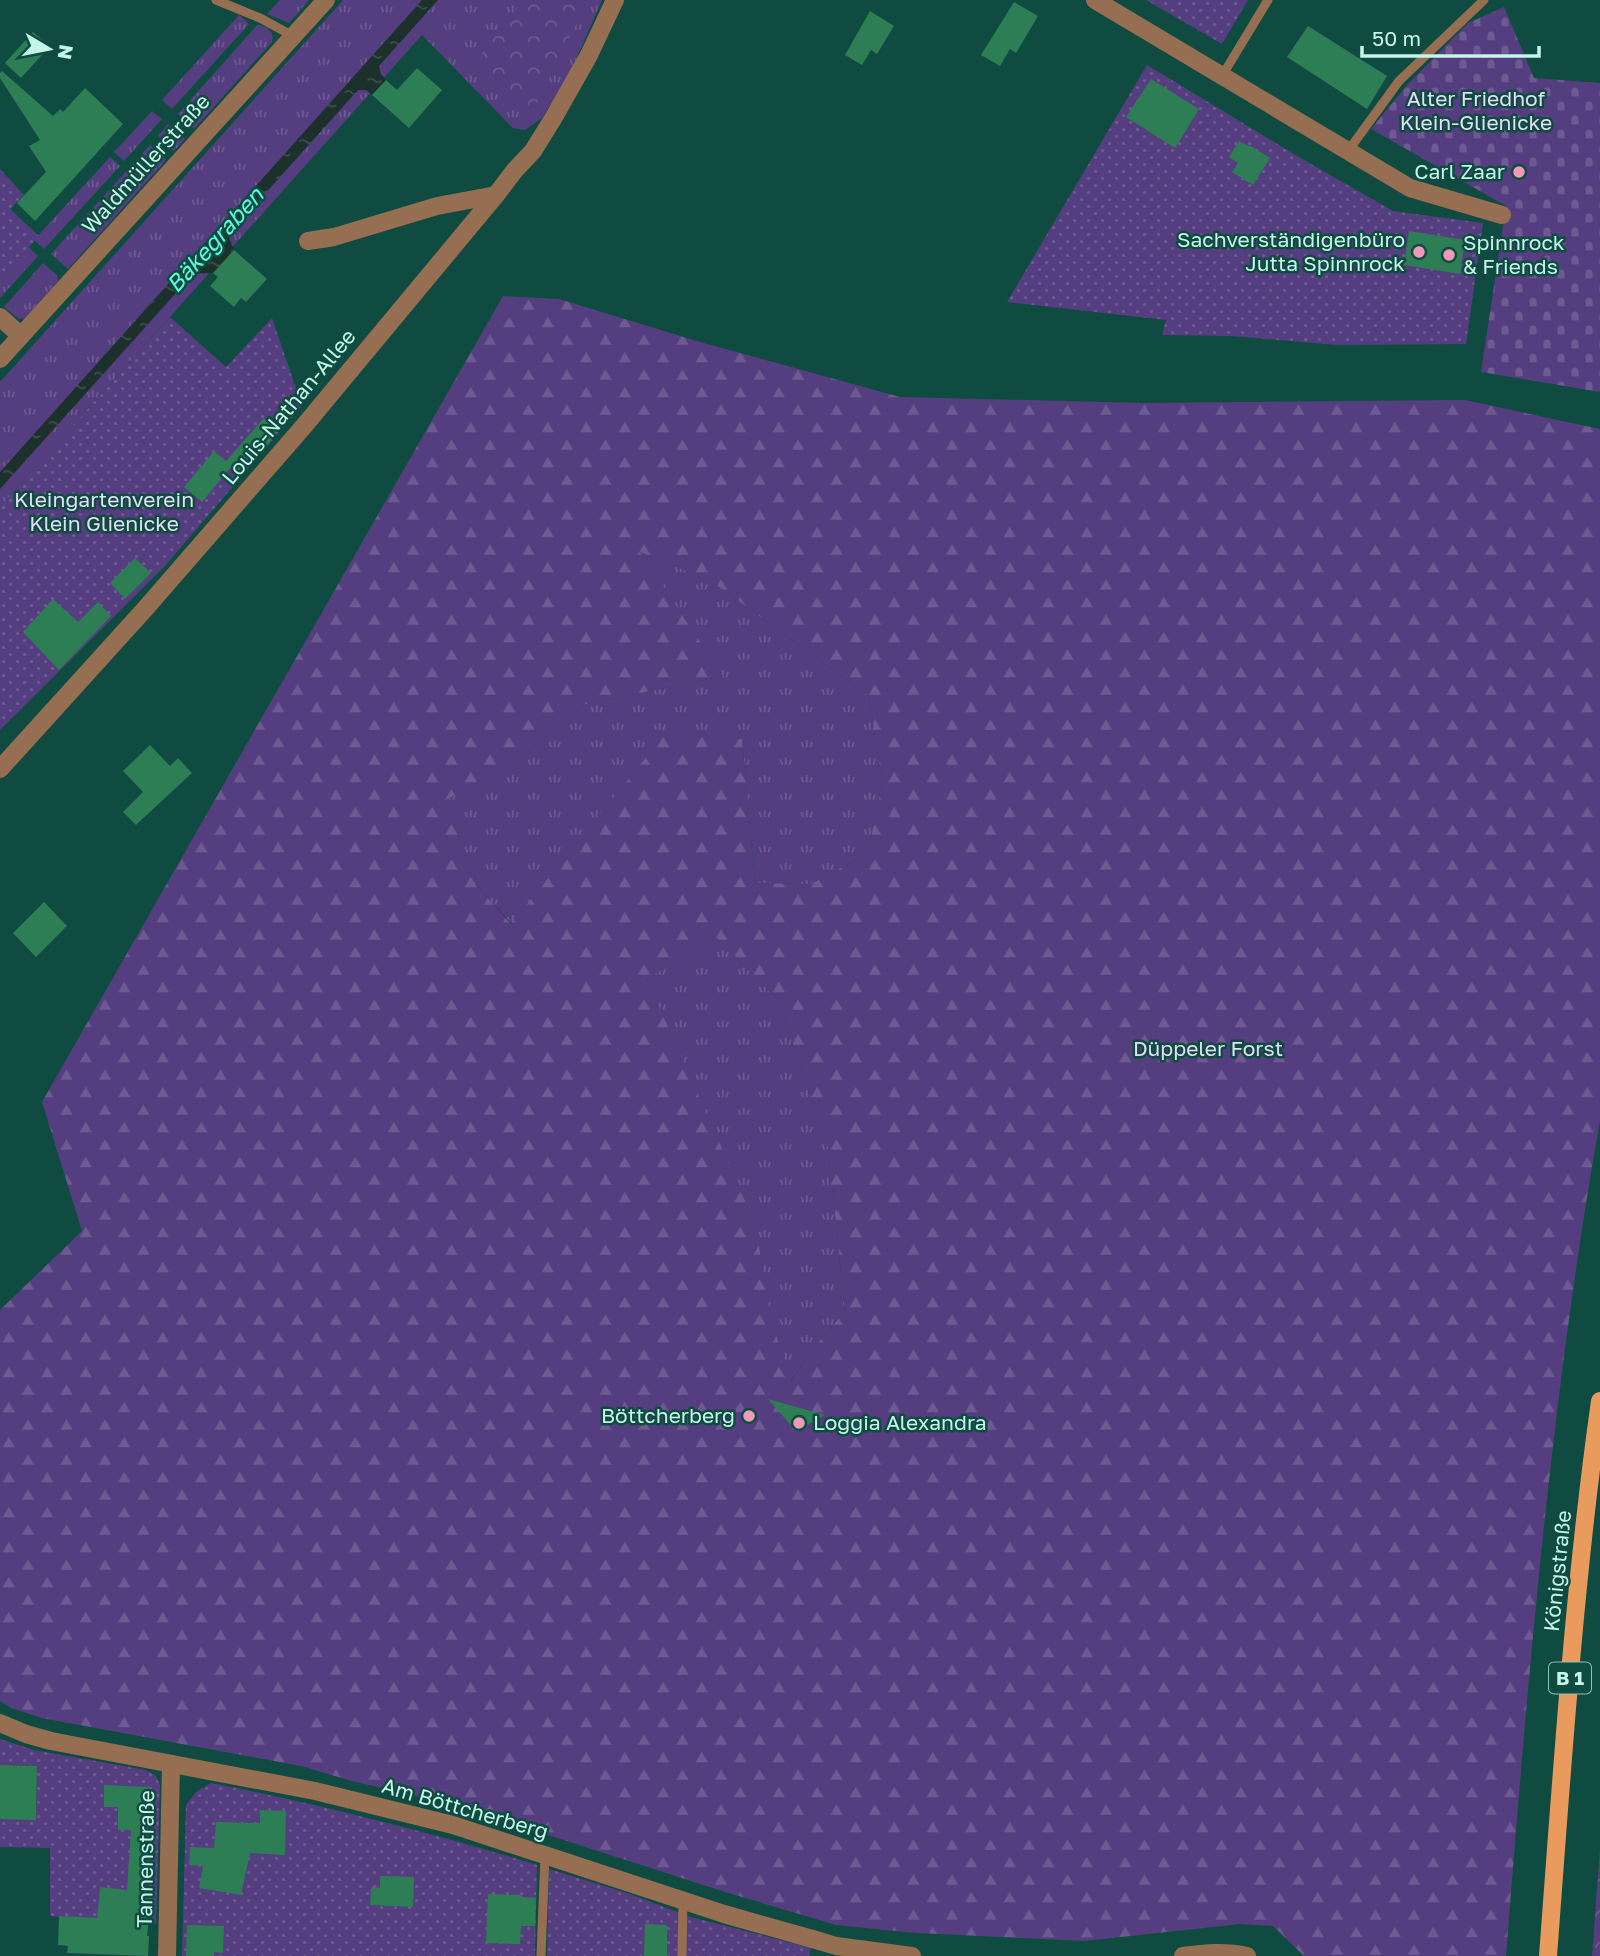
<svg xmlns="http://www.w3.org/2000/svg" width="1600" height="1956" font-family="'Golos Text',sans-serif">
	<defs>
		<pattern id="grass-tufts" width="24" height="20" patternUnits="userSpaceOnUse" patternTransform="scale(1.75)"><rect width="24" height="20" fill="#553e7f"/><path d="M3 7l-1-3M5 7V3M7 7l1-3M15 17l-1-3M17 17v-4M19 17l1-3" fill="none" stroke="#6c5a91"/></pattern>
		<pattern id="forest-firs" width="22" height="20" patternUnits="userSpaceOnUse" patternTransform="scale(1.75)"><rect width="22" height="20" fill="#553e7f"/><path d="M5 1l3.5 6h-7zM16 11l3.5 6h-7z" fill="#6c5a91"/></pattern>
		<pattern id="cemetery-stones" width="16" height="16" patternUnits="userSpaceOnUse" patternTransform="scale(1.75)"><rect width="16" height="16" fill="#553e7f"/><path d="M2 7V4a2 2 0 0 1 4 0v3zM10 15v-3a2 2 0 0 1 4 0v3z" fill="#6c5a91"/></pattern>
		<pattern id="park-crowns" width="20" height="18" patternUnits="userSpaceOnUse" patternTransform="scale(1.75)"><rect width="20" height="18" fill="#553e7f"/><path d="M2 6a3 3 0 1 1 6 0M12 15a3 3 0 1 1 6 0" fill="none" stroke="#6c5a91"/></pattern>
		<pattern id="garden-dots" width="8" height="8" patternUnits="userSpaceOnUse" patternTransform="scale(1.75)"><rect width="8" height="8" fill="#553e7f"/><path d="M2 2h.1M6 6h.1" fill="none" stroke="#6c5a91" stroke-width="1.8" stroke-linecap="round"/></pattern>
		<pattern id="water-ripples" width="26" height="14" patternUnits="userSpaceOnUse" patternTransform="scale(1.75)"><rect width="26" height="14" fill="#1c312c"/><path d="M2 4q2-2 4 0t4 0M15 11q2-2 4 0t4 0" fill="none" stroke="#3c4f4b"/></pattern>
	</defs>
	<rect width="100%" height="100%" fill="#0f4b40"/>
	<!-- grass -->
	<g fill="url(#grass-tufts)">
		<polygon points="280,0 309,0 289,23 267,14"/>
		<polygon points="343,0 602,0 570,73 542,118 525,130 513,128 422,35 0,507 0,382"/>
		<polygon points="239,15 249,24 172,109 162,100"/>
		<path d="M257,25c10,0 18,7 15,17l-78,87 -16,-15z"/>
		<polygon points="152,111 162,119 124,161 114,152"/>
		<polygon points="168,124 185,139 174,151 158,136"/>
		<polygon points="150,145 166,160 68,269 51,254"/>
		<polygon points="110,157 120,166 44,249 34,240"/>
		<polygon points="28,247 38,256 0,298 0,278"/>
		<polygon points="43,263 57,275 58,281 25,318 19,319 4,307"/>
		<polygon points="639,551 711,581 869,696 882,782 868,853 811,884 755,883 742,739 665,735 512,924 479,888 445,801 535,747 582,705 723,676"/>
		<polygon points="717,938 778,1000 828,1147 845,1311 813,1349 790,1382 771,1319 647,978"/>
	</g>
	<!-- forest -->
	<path fill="url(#forest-firs)" fill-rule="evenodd" d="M503,296l56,3 141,43 200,55 243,6 322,-3 135,29v691c-49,277 -72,556 -94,836h-202l-31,-30 -33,-2 -155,17 -169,-8 -80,-8 -111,-33 -270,-87 -103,-24 -51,-15 -259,-48 -31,-10 -11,-7v-391l82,-79 -40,-129zM640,552l71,29 158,115 13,86 -14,71 -57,31 -56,-1 -13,-144 -77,-5 -154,190 -32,-36 -34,-87 90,-54 47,-42 141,-29zM717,938l61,62 50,147 17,164 -32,38 -22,32 -20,-62 -16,-96 -108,-244z"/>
	<!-- cemetery -->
	<polygon fill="url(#cemetery-stones)" points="1504,7 1534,78 1600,83 1600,392 1481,372 1506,206 1371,129 1408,84 1468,23"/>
	<!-- park -->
	<g fill="url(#park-crowns)">
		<polygon points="524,0 588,1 533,111 477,59"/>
		<polygon points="1600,1850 1600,1956 1592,1956"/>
	</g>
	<!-- garden -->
	<g fill="url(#garden-dots)">
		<polygon points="1146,0 1248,0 1222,44"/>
		<polygon points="1147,65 1299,157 1393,211 1483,223 1466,344 1337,345 1232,336 1162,335 1166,320 1007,302"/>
		<polygon points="0,169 24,195 10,209 39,236 0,278"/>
		<polygon points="170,317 226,367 272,318 302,406 164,567 0,730 0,507"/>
		<polygon points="0,1739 34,1750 146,1770 156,1776 160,1785 156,1924 50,1916 50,1848 0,1847 0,1819 36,1819 37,1766 0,1765"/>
		<path d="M211,1783c110,22 219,49 326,82l-2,91h-353l4,-151 10,-13z"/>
		<polygon points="549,1869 627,1893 691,1917 811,1948 809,1956 547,1956"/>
	</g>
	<!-- water -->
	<polygon fill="url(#water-ripples)" points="422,0 438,0 379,66 381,74 386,80 372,95 366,90 358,90 228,235 234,250 213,273 193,274 0,489 0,472"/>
	<!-- building -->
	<g fill="#2d7e55">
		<polygon points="1014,2 1038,16 1016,53 1010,49 1000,66 981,55"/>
		<polygon points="870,11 894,26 877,54 871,50 862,65 845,55"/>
		<polygon points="1308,26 1387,76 1367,109 1287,57"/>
		<polygon points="33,32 50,46 21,78 5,63"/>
		<polygon points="417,68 442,90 409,128 372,95 386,80 397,90"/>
		<polygon points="2,71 53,116 60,109 63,112 85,88 123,124 35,221 17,203 46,172 29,146 40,140 0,78 0,73"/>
		<polygon points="1151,79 1199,109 1175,148 1126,117"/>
		<polygon points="1239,141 1248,146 1249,145 1270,158 1253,185 1232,172 1238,163 1229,157"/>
		<polygon points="1409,231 1465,240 1460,274 1404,265"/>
		<polygon points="234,250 267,279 246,302 241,298 234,307 210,286 218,277 213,273"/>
		<polygon points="264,418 279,431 241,476 231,467 202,502 184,487 214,451 226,461"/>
		<polygon points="135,558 151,573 125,599 110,583"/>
		<polygon points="53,599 78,622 98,602 111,616 59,670 23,632"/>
		<polygon points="150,745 170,766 178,758 192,773 136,825 123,812 143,792 123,771"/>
		<polygon points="44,902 67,926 36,957 13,933"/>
		<polygon points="768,1399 825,1415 796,1431"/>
		<polygon points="0,1765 37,1766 36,1820 0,1819"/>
		<polygon points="104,1785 149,1787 145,1891 152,1892 147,1936 149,1936 148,1956 67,1953 68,1946 58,1945 59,1916 97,1918 100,1887 127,1890 131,1830 118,1830 118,1807 104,1807"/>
		<polygon points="260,1810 286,1811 285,1855 250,1853 241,1895 199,1888 203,1866 189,1865 190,1847 214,1848 216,1822 260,1823"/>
		<polygon points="380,1876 414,1877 413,1907 370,1905 371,1887 380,1888"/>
		<polygon points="488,1894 522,1895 522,1897 536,1898 535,1926 521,1926 520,1944 486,1943"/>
		<polygon points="645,1924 667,1925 667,1956 644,1956"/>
		<polygon points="187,1925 224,1926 223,1953 214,1952 214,1956 186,1956"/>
	</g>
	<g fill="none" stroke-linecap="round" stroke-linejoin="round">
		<!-- lane -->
		<g stroke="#966f52" stroke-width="9">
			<polyline points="216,0 260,18 293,36"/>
			<polyline points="1222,76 1268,0"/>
			<polyline points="1348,151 1399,81 1484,0"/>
			<polyline points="541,1956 545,1855"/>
			<polyline points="682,1956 683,1900"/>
		</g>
		<!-- street -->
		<g stroke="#966f52" stroke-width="18">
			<polyline points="1095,0 1410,188 1502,215"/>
			<polyline points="308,241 334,237 437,206 496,195"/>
			<polyline points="0,317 21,336"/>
			<polyline points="0,359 326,0"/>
			<polyline points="0,769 145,609 304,426 496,195 515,170 533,151 554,117 589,55 615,0"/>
			<polyline points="0,1723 26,1734 51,1741 315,1791 453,1825 724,1914 816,1940 836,1946 912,1956"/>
			<polyline points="167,1956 171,1764"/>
			<path d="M1183,1956c22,-3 42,-5 64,0"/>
		</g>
		<!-- primary -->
		<path stroke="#e99b5d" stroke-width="18" d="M1548,1956c14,-185 26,-371 52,-555"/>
	</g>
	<!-- markers -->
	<g fill="#f09ab7" stroke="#0f4b40" stroke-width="2.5">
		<circle cx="1519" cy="172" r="7"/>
		<circle cx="1419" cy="252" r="7"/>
		<circle cx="1449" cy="255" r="7"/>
		<circle cx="749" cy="1416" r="7"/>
		<circle cx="799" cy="1423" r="7"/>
	</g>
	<g text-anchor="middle" stroke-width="5" stroke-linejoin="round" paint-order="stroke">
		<!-- shield labels -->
		<rect fill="#0f4b40" stroke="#8ec2b6" stroke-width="2" x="1549" y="1662.5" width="42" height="31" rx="5"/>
		<g font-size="19" font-weight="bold" fill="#c5f5e9">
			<text x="1570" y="1685">B 1</text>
		</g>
		<!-- park labels -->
		<g font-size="21" fill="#e3ddf6" stroke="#0f4b40">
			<text x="1476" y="106">Alter Friedhof<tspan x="1476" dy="24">Klein-Glienicke</tspan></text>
			<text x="104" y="507">Kleingartenverein<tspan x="104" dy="24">Klein Glienicke</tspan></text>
			<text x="1208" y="1056">Düppeler Forst</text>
		</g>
		<!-- street labels -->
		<g font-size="21" fill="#c5f5e9" stroke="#0f4b40">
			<text transform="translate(146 164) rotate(-48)" y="7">Waldmüllerstraße</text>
			<text transform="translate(289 407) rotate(-50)" y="7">Louis-Nathan-Allee</text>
			<text transform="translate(1558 1571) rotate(-84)" y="7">Königstraße</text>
			<text transform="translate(465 1809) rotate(16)" y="7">Am Böttcherberg</text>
			<text transform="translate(146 1859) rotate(-89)" y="7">Tannenstraße</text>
		</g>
		<!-- poi labels -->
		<g font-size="21" fill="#c5f5e9" stroke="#0f4b40" text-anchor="end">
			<text x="1505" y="179">Carl Zaar</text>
			<text x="1405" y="247">Sachverständigenbüro<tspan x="1405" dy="24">Jutta Spinnrock</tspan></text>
			<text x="1463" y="250" text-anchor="start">Spinnrock<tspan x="1463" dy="24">&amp; Friends</tspan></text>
			<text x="735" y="1423">Böttcherberg</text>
			<text x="813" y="1430" text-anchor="start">Loggia Alexandra</text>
		</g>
		<!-- water labels -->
		<g font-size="23" font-style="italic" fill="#5cfbdc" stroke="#0f4b40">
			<text transform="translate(215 240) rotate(-48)" y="8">Bäkegraben</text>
		</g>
	</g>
	<!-- north arrow -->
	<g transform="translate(49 49) rotate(100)" stroke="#0f4b40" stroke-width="5" paint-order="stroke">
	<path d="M0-5L12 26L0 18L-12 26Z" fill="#c5f5e9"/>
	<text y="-10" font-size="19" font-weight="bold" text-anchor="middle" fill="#c5f5e9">N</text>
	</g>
	<!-- scale -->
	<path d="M1362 46v10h177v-10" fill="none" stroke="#c5f5e9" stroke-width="3.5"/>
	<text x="1372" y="46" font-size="21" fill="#c5f5e9" stroke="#0f4b40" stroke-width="5" paint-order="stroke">50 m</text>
</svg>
